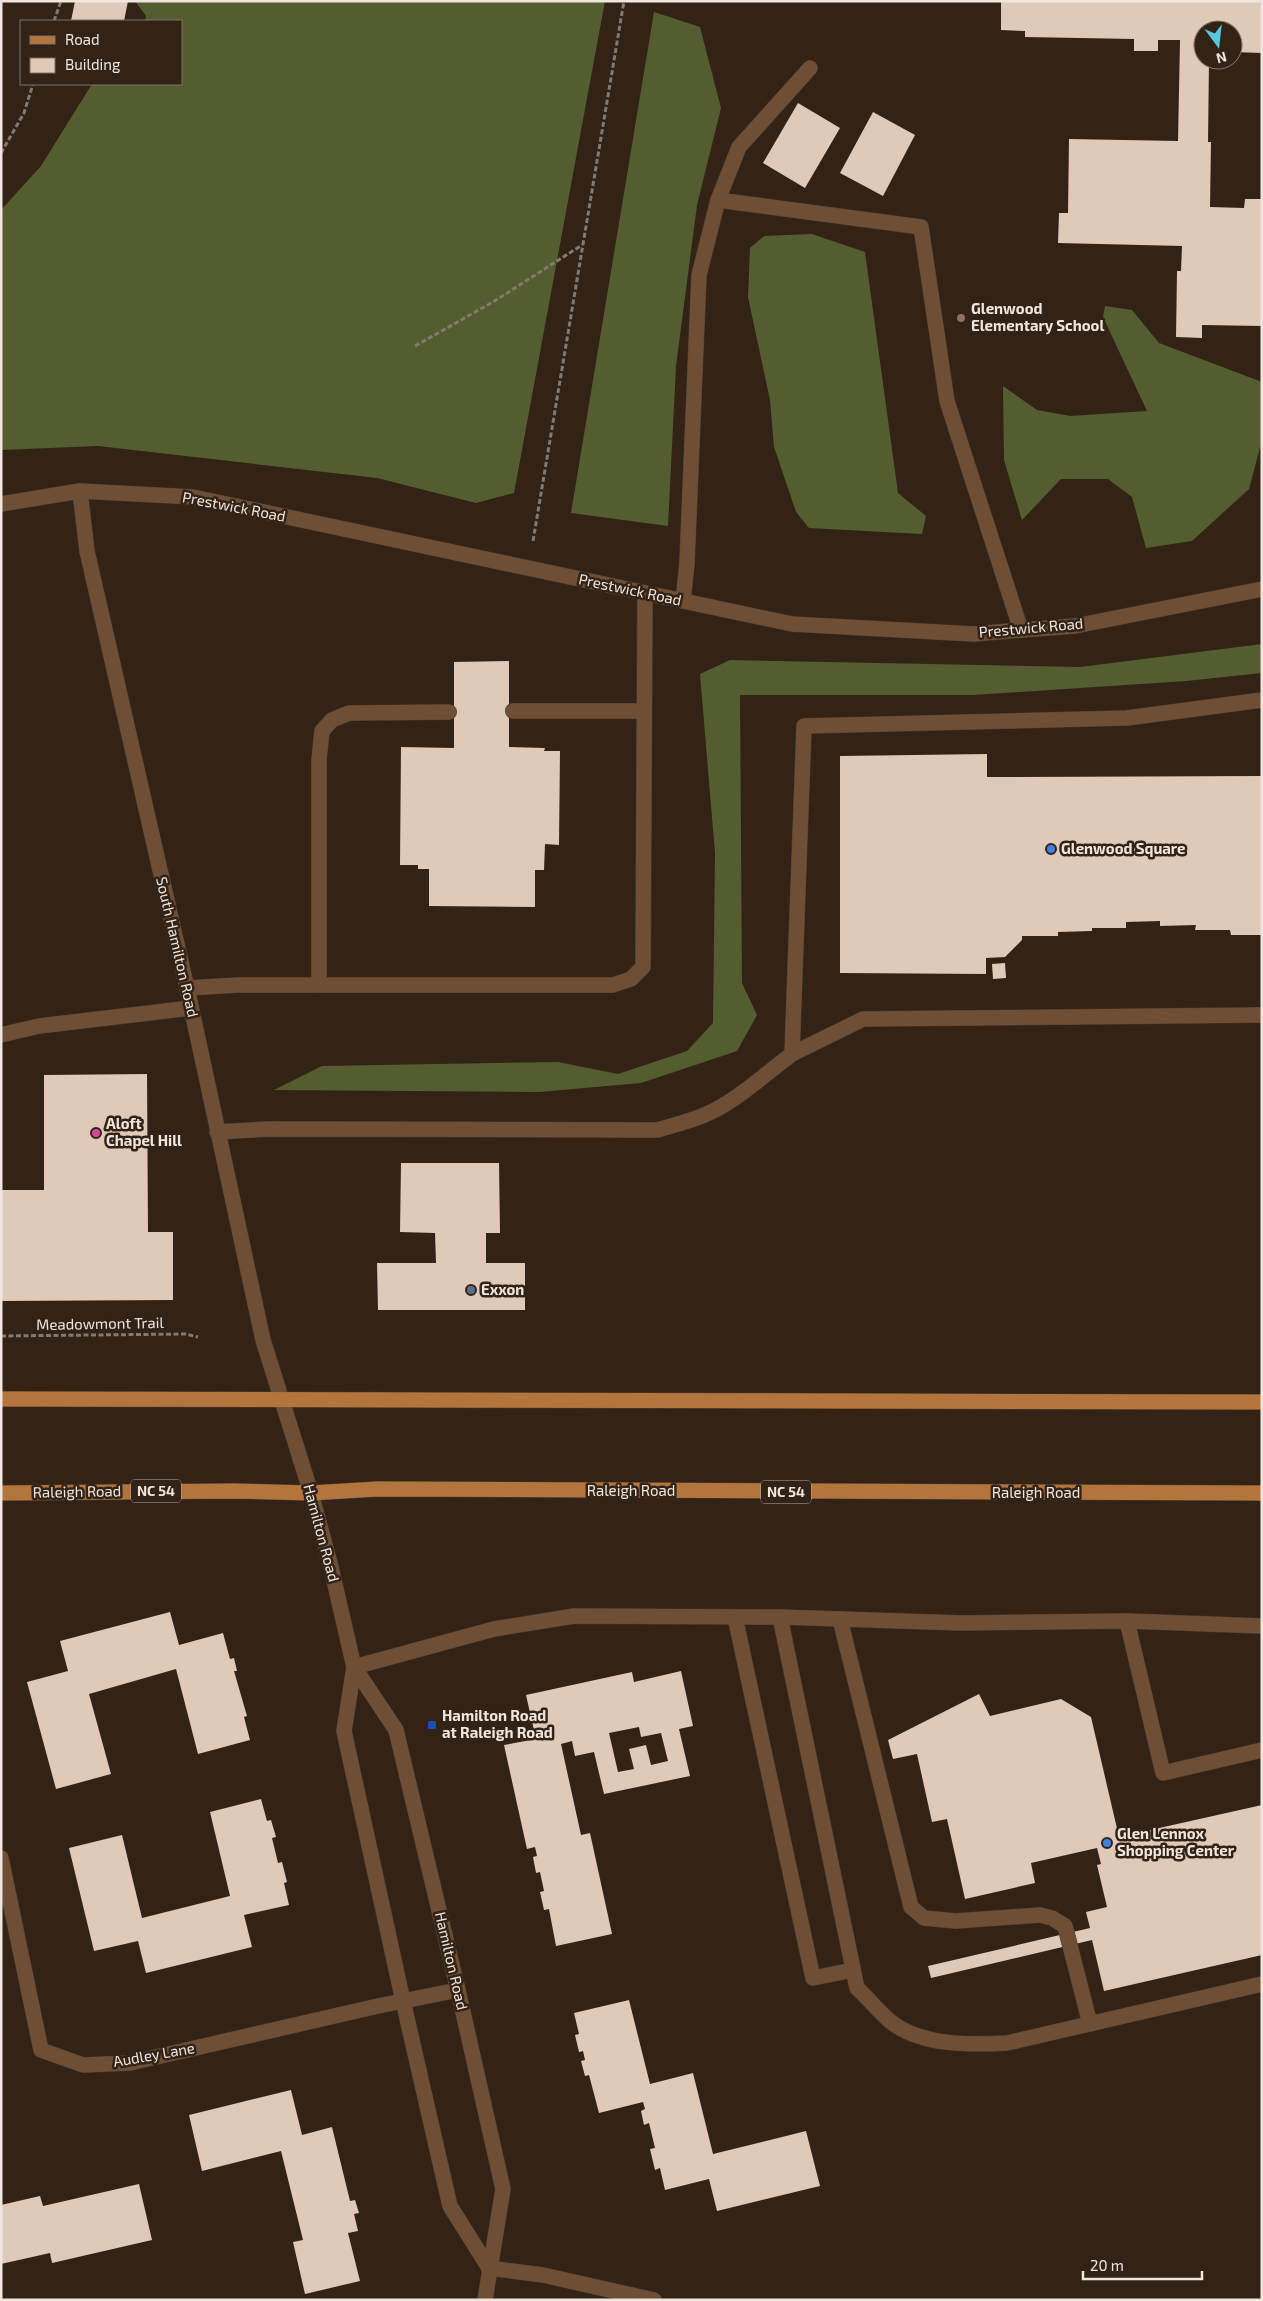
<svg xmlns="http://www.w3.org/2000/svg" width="1263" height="2301" font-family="'Exo 2',sans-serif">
	<rect width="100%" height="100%" fill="#332316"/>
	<!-- forest -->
	<g fill="#545d30">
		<polygon points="135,1 605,1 514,493 476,503 377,478 98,446 1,450 1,210 41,166 92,84 181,84 181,21 145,21 146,16"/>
		<polygon points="654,12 700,27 721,108 697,205 676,366 668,526 571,513"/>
		<polygon points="812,234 865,252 898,493 926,516 922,534 809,528 796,512 774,447 770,400 748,297 750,248 764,236"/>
		<polygon points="1105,306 1132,310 1159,343 1262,382 1262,440 1249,489 1192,541 1146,548 1132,497 1108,479 1061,479 1022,520 1004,460 1003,386 1037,410 1070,416 1147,411 1103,317"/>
		<polygon points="1262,644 1262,673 1186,681 973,695 740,695 742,983 757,1015 737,1051 641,1083 539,1092 274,1090 322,1066 558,1062 618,1074 687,1051 713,1023 715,853 700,674 730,660 1080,667"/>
	</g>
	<!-- building -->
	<g fill="#dfc9b9" fill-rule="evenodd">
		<polygon points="75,1 128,1 124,21 71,21"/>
		<polygon points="1001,1 1262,1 1262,53 1233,52 1233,30 1203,30 1203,60 1209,60 1208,142 1211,142 1210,207 1244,208 1245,199 1262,199 1262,326 1202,325 1202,338 1176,337 1177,271 1181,271 1182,246 1058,243 1059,213 1068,213 1069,139 1178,141 1180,40 1158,40 1158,51 1134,51 1134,39 1025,37 1025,31 1001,30"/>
		<polygon points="798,103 840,128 805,188 763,163"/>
		<polygon points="873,112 915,135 883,196 840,173"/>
		<polygon points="509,661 509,747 545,748 544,751 560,751 559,845 545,844 544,870 535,870 535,907 429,906 429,869 418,869 418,865 400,865 401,747 454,748 454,662"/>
		<polygon points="987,754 987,777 1262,776 1262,935 1231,935 1230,930 1195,930 1196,925 1160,926 1160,921 1126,922 1126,928 1092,928 1092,931 1058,932 1058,936 1022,936 1022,940 1005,957 986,958 986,974 840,973 840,756"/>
		<polygon points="1005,963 1006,978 993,979 992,964"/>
		<polygon points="147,1074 148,1232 173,1232 173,1300 1,1301 1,1190 44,1190 44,1075"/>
		<polygon points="401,1163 499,1163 500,1233 486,1233 486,1263 525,1263 525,1310 378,1310 377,1263 436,1263 435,1233 400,1232"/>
		<polygon points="170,1612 179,1645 223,1633 230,1659 234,1658 237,1671 234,1671 247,1716 244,1717 250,1740 198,1754 176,1669 89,1694 111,1774 56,1789 27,1682 68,1671 60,1641"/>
		<path d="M681,1671l12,55 -14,3 11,47 -86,18 -10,-42 -19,4 -3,-15 -11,3 20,91 9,-2 22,101 -56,12 -7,-37 -5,1 -4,-18 4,-1 -4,-19 -4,1 -3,-16 4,-1 -2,-9 -8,2 -23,-104 32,-6 -10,-44 106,-23 2,10zM639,1727l2,10 20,-4 7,28 -17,4 -5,-20 -17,4 5,20 -16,3 -9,-39z"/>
		<polygon points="979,1694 990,1716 1061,1699 1091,1717 1119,1837 1262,1805 1262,1955 1104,1991 1092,1940 931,1978 928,1966 1090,1928 1086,1912 1107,1907 1097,1865 1101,1864 1097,1848 1031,1863 1035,1883 965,1899 947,1819 932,1822 917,1754 893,1759 888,1740"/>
		<polygon points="261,1799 267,1821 271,1820 276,1837 272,1838 278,1863 282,1862 287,1882 284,1883 289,1905 244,1915 252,1947 146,1973 138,1941 94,1951 69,1848 122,1835 142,1918 230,1896 210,1812"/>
		<polygon points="629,2000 650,2084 693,2073 713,2154 806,2131 820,2186 717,2211 709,2179 665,2190 660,2168 655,2170 650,2149 655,2148 649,2123 644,2125 641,2111 645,2109 643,2102 599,2113 589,2075 585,2076 581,2061 585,2060 583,2051 579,2052 575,2035 579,2034 574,2013"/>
		<polygon points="291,2090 302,2135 332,2127 350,2201 355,2200 359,2213 354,2214 358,2231 348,2233 360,2281 305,2294 293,2242 303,2240 281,2151 202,2171 189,2115"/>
		<polygon points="139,2184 152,2240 52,2263 50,2253 1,2264 1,2205 40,2196 43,2206"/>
	</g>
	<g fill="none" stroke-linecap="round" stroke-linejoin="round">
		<!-- service casing -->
		<g stroke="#4e3e32" stroke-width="16">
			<g id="service">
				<polyline points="810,68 739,147 718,200 921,227 947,401 1021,630"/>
				<polyline points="683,601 687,563 699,275 718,200"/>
				<polyline points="1262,700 1127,718 804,726 792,1054 863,1019 1262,1015"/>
				<polyline points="513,711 644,711"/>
				<polyline points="319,985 319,760 322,731 332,720 349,713 449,712"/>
				<polyline points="187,988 238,985 613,985 631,979 643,967 645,593"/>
				<polyline points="1,1035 39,1026 191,1008"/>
				<path d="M217,1132l51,-3 389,1c17,-5 35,-9 52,-17 27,-12 59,-41 83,-59"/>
				<polyline points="735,1617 813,1978 853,1970"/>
				<path d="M780,1617l77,371c11,10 21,23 33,33 30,25 80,24 117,22l255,-59"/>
				<polyline points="840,1619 911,1907 924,1918 956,1921 1040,1915 1052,1918 1065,1926 1090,2024"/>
				<polyline points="1127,1621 1163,1773 1262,1750"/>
				<polyline points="354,1667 494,1629 574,1616 780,1617 961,1623 1127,1621 1262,1626"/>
			</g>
		</g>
		<!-- minor casing -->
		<g stroke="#4e3e32" stroke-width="16">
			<g id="minor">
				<polyline points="80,491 87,551 187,988 263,1340 311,1493 330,1563 354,1667 396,1730 458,1990 503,2189 485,2300"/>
				<polyline points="1,504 80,491 193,497 792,624 974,634 1021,630 1075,626 1262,589"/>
				<polyline points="354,1667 344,1731 403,2001 450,2206 489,2268"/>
				<polyline points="1,1858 41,2050 83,2065 130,2063 378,2006 458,1990"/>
				<polyline points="489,2268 543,2275 654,2300"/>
			</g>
		</g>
		<!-- primary casing -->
		<g stroke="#4e3e32" stroke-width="16">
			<g id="primary">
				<polyline points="1,1399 1262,1402"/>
				<polyline points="1,1493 234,1491 311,1493 377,1489 1262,1493"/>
			</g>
		</g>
		<!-- path -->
		<g stroke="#86786d" stroke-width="3" stroke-dasharray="5 2.5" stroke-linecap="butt">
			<polyline points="54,21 61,1"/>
			<polyline points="1,153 24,113 33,84"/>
			<polyline points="415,346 493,302 582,245"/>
			<polyline points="533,541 624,1"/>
			<polyline points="1,1336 185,1334 198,1337"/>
		</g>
		<!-- service -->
		<use href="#service" stroke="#6e4f35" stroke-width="15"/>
		<!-- minor -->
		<use href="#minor" stroke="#6e4f35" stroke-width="15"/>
		<!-- primary -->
		<use href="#primary" stroke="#b4753c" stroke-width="15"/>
	</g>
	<!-- markers -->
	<circle fill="#8d6e63" stroke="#332316" stroke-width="2" cx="961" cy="318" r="5"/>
	<g fill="#3f7fe0" stroke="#332316" stroke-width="2">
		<circle cx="1051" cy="849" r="5"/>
		<circle cx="1107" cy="1843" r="5"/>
	</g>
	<circle fill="#d1479c" stroke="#332316" stroke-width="2" cx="96" cy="1133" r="5"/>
	<circle fill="#5c6f8a" stroke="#332316" stroke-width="2" cx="471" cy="1290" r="5"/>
	<rect fill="#1a4fb4" stroke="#332316" stroke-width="2" x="427" y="1720" width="10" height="10" rx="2.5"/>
	<g text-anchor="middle" stroke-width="5" stroke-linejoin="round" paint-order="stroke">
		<!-- shield labels -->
		<g fill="#332316" stroke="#b8aca2" stroke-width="1">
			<rect x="131" y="1479.5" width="50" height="23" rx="4"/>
			<rect x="761" y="1480.5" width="50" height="23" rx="4"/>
		</g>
		<g font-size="14" font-weight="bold" fill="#f1e6de">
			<text x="156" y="1496">NC 54</text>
			<text x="786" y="1497">NC 54</text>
		</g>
		<!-- poi labels -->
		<g font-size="15" font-weight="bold" fill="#f1e6de" stroke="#332316" text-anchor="start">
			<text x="971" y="314">Glenwood<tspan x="971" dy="17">Elementary School</tspan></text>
			<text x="1061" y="854">Glenwood Square</text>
			<text x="106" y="1129">Aloft<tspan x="106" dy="17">Chapel Hill</tspan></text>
			<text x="481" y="1295">Exxon</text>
			<text x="442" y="1721">Hamilton Road<tspan x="442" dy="17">at Raleigh Road</tspan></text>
			<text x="1117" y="1839">Glen Lennox<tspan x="1117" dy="17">Shopping Center</tspan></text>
		</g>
		<!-- street labels -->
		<g font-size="15" fill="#f1e6de" stroke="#332316">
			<text transform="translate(234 507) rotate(11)" y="5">Prestwick Road</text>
			<text transform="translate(630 590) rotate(12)" y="5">Prestwick Road</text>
			<text transform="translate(1031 628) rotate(-5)" y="5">Prestwick Road</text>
			<text transform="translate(177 947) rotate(77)" y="5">South Hamilton Road</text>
			<text transform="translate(100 1324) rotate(-1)" y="5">Meadowmont Trail</text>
			<text x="631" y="1496">Raleigh Road</text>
			<text transform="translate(77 1492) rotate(-1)" y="5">Raleigh Road</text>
			<text x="1036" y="1498">Raleigh Road</text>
			<text transform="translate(321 1533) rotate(75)" y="5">Hamilton Road</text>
			<text transform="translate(451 1961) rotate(77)" y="5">Hamilton Road</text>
			<text transform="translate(154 2055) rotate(-10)" y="5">Audley Lane</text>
		</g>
	</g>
	<!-- border -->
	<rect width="1263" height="2301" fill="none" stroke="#f1e6de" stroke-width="5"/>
	<!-- legend -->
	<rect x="20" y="20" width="162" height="65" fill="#332316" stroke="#7f7166"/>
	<rect x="30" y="36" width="25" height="8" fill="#b4753c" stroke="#7f7166"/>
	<text x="65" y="45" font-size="15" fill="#f1e6de">Road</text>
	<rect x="30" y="58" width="25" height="15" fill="#dfc9b9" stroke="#7f7166"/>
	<text x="65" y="70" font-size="15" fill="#f1e6de">Building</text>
	<!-- north arrow -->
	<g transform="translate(1218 45) rotate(165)"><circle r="24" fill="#332316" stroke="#7f7166"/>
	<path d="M0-4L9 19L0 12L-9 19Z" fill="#55cadf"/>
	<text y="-8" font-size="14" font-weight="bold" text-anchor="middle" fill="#f1e6de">N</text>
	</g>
	<!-- scale -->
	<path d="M1083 2271v8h119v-8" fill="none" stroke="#f1e6de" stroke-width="2.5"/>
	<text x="1090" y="2271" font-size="15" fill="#f1e6de" stroke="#332316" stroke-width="4" paint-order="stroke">20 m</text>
</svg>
